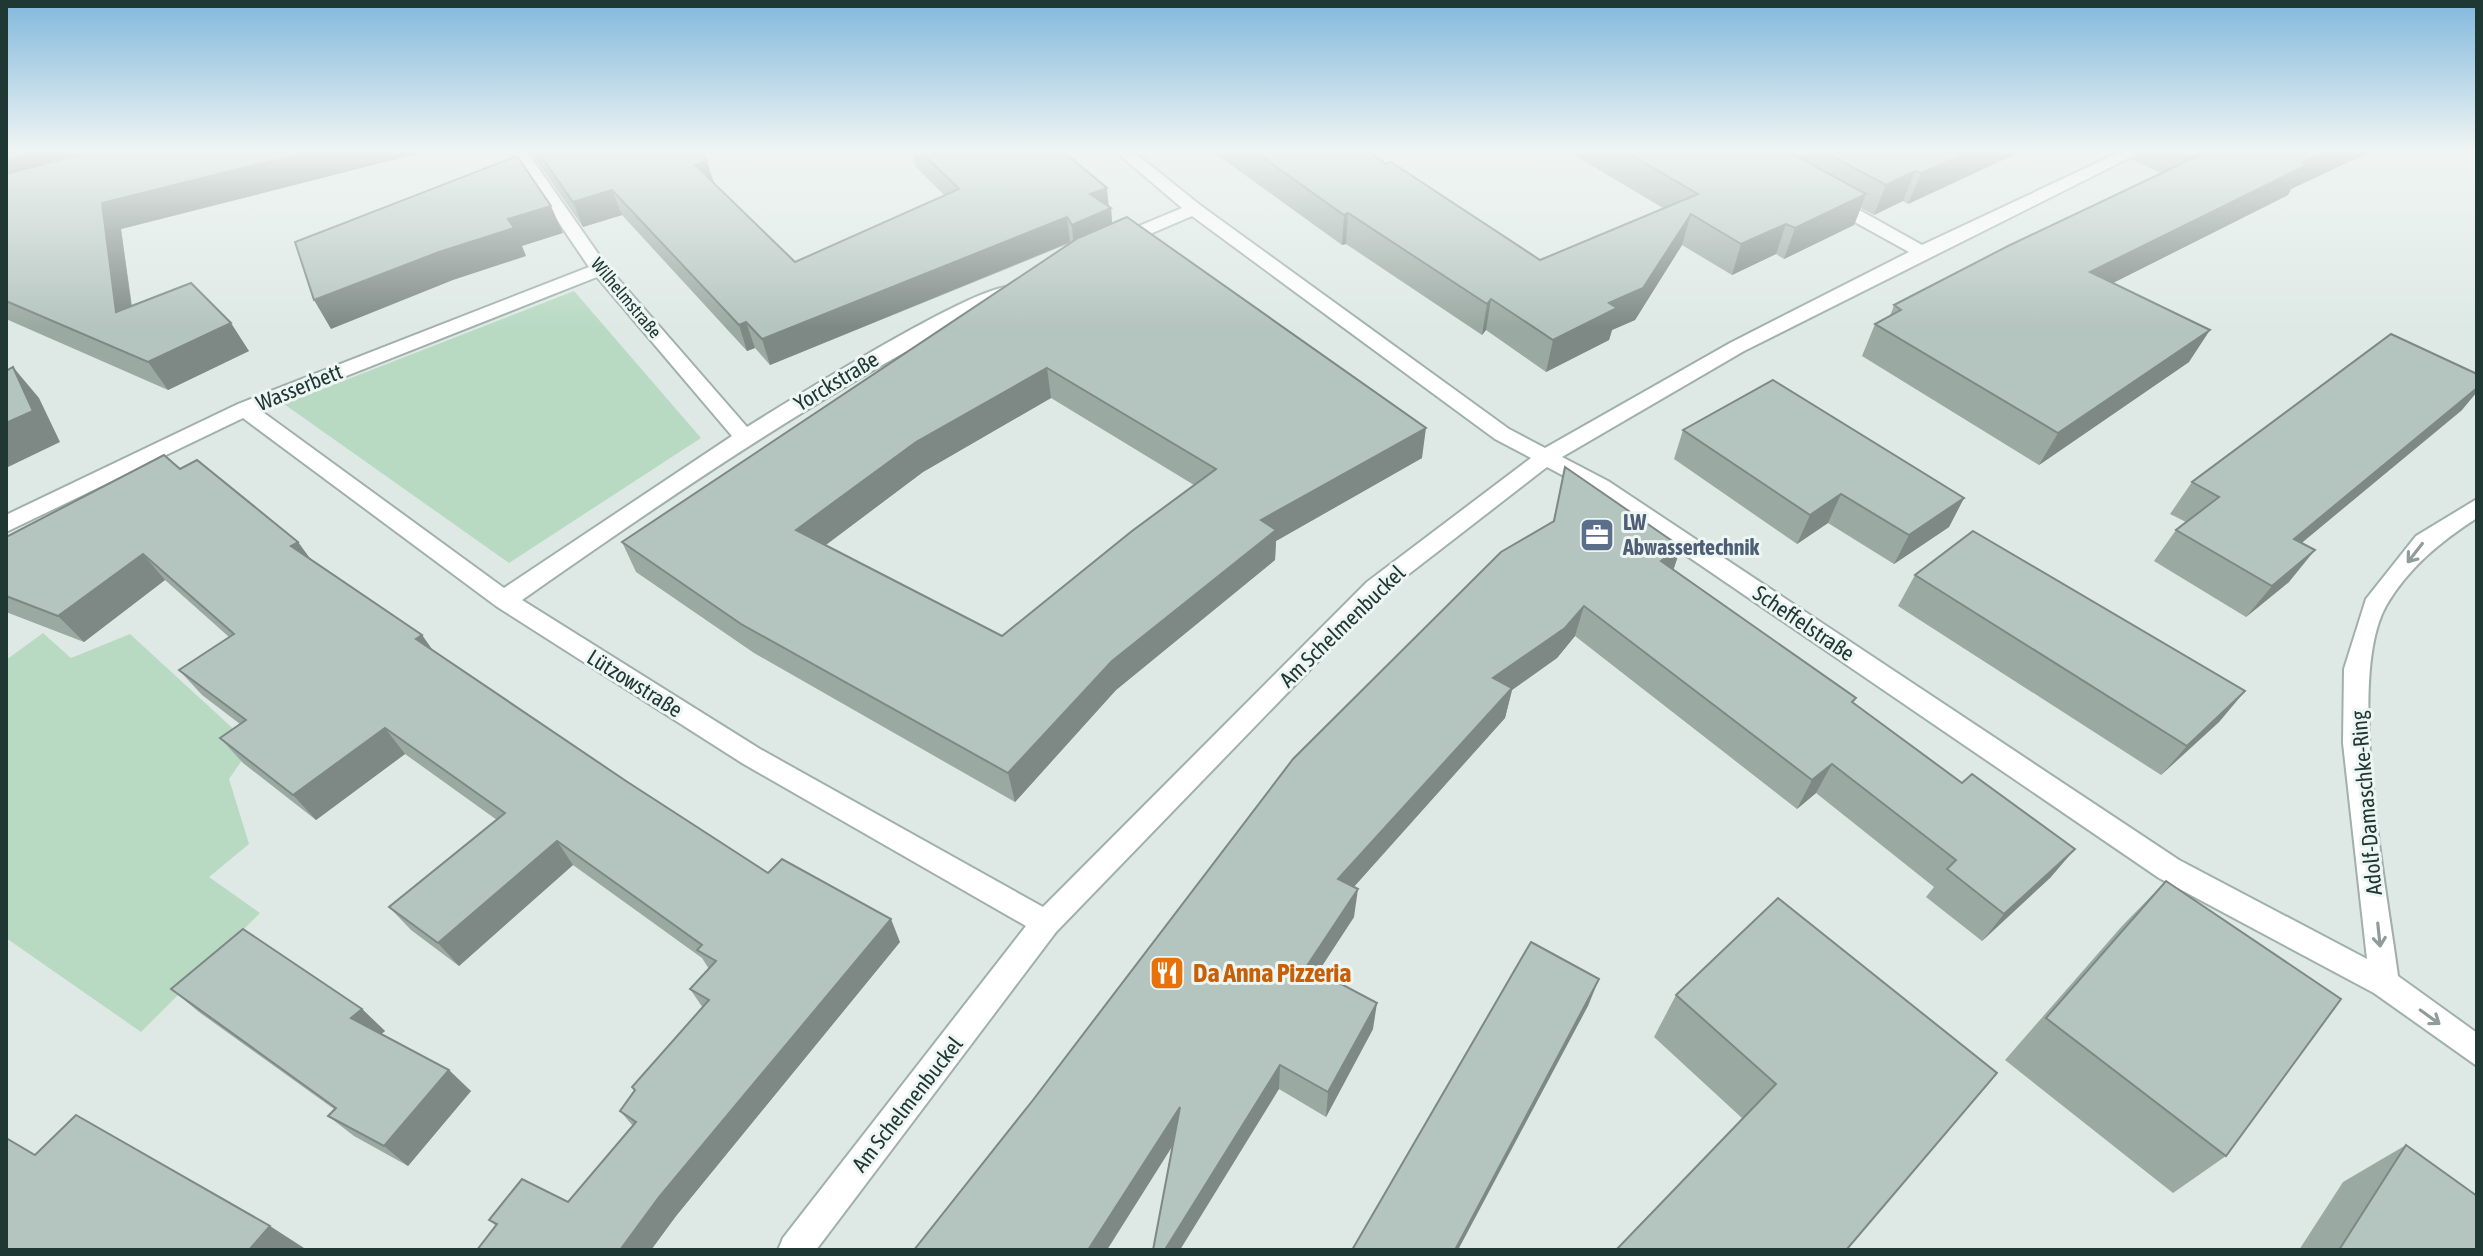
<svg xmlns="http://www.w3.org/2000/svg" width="2483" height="1256" font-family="'Asap Condensed',sans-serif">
	<rect width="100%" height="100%" fill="#dee9e5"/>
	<!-- green -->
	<g fill="#b8dac3">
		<polygon points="574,291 701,438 509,563 284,404"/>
		<polygon points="43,633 71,658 130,634 252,746 229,779 249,844 209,877 260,913 141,1032 6,938 6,660"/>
	</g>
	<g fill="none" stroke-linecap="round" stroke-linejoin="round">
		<!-- minor casing -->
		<g stroke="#a1b0ac" stroke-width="4">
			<path id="minor" d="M511,152h16l79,113 141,162c37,-23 235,-147 265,-140v8c-174,87 -332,194 -490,305l238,149 283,158 324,-325 164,-124 -36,-19 -303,-223 -70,30h-12v-8l72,-30 -66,-56h18l66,53 309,224 36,19 185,-105 179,-91 -85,-47v-8h12l86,48 198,-93h21l-397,199 -182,106 46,24 571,379 188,99 -24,-216 1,-74 22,-70 50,-63 61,-37v19c-36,23 -69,50 -91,88 -41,73 1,283 12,370l79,57v33l-103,-73 -215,-115 -567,-387 -45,-24 -164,127 -327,338 -240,318h-38l5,-12 243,-312 -284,-163 -246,-157 -253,-188 -237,114v-17l232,-111 351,-137zM597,277l135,159 -228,152 -244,-178z"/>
		</g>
		<!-- minor -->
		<use href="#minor" fill="#fff" fill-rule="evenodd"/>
	</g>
	<!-- wall -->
	<g fill="#9ba9a3" fill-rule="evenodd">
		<polygon points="6,152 424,152 121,229 132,306 249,351 168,390 6,319"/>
		<path d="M532,152h167l16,33 80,77 150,-66 -30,-30 -3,-14h152l47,56 1,15 310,235 -146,83 -1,19 -159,130 -101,112 -261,-149 -118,-81 -14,-30 448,-299 -300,122 -15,-17 -8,3 -125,-136 -39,12 -49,-70zM1051,398l143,87 -192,151 -177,-91 98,-73z"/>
		<polygon points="1213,152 1368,152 1540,260 1663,208 1569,152 2020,152 1908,204 1903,201 1874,215 1861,208 1854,225 1784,259 1776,254 1732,275 1682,245 1635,320 1612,330 1609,340 1546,372 1486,330 1482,335 1346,244 1342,245"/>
		<polygon points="2136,152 2370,152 2291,189 2288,195 2113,283 2189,362 2039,465 1862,356 1875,324 1890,316 1894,305 2161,173 2132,160"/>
		<polygon points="2462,410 2301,543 2289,582 2246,617 2154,561 2176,530 2186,522 2170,514 2192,482"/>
		<polygon points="1683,430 1964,498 1949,527 1894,564 1828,523 1797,544 1674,459"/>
		<polygon points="1565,467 1681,547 1673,570 1853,703 2051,877 1982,941 1926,897 1934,887 1816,793 1797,809 1575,636 1557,658 1512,690 1505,718 1353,887 1354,917 1318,972 1373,1029 1326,1117 1279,1089 1172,1145 1553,522"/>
		<polygon points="180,469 298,542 310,559 422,635 434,652 626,781 768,873 900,942 676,1216 651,1250 477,1250 496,1226 489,1220 568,1202 633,1126 620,1111 635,1091 632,1087 703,1008 690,989 709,969 702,958 573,865 459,966 411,930 389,907 497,820 405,754 316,820 243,763 220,738 240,724 202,695 179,670 229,637 165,580 84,642 6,612 6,537"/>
		<polygon points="1915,575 2245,691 2219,722 2161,775 1898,606"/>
		<polygon points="2166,881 2226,1156 2173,1193 2005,1060 2122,926"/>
		<polygon points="1778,898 1847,1249 1743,1119 1654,1037 1676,995"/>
		<polygon points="171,989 362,1009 385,1031 381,1034 471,1091 408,1166 354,1136 328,1116 334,1109 199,1012"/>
		<polygon points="2406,1145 2477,1250 2299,1250 2343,1182"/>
	</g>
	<!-- shaded-wall -->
	<g fill="#7e8985">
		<polygon points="36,152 160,152 6,191 6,159"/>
		<polygon points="306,152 424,152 121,229 136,340 116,312 102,203"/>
		<polygon points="1968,152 2020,152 1908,204 1921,173"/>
		<polygon points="2326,152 2370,152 2291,189 2288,195 2073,303 2090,272"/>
		<polygon points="707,161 715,186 695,165"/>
		<polygon points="1915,171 1903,201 1874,215 1886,185"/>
		<polygon points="1107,188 1109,209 1111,208 1113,234 1074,250 1072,225 1090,194"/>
		<polygon points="612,190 622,215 583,227 573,202"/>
		<polygon points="1866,194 1854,225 1784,259 1795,228"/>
		<polygon points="551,206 563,233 522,246 526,256 453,280 331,329 314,300 508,219"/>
		<polygon points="1348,213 1346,244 1342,245 1344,215"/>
		<polygon points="1691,214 1682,245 1635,320 1612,330 1609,340 1546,372 1553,340 1609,303"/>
		<polygon points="1067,217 1070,242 770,365 762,339"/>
		<polygon points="1786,224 1776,254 1732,275 1741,244"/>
		<polygon points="1491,299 1486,330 1482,335 1487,304"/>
		<polygon points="746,322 755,348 747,351 739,325"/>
		<polygon points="231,323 249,351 168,390 148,362"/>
		<polygon points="2210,330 2189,362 2039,465 2058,433"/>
		<polygon points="13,367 39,398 60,442 6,468 6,423"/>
		<polygon points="1047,368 1051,398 923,472 806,560 796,530 916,442"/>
		<polygon points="2477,388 2477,392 2462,410 2269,570 2294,539"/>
		<polygon points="1426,428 1422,458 1276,541 1275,560 1116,690 1015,802 1008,773 1112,661 1261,520"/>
		<polygon points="1841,494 1828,523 1797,544 1810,515"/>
		<polygon points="1964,498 1949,527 1894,564 1909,535"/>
		<polygon points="298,542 317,568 291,546"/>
		<polygon points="1681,547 1671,577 1661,561"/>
		<polygon points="2315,550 2289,582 2246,617 2272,586"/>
		<polygon points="143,554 165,580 84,642 58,616"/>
		<polygon points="1584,606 1575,636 1557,658 1512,690 1505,718 1336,907 1338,879 1493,678"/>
		<polygon points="422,635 440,661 416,639"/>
		<polygon points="2245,691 2219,722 2161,775 2187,746"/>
		<polygon points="385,728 405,754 316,820 293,795"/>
		<polygon points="1832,764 1816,793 1797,809 1812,780"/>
		<polygon points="557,841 573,865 459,966 438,943"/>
		<polygon points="2075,849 2051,877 1982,941 2004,914"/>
		<polygon points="1358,889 1354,917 1305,992 1307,966"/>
		<polygon points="891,919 900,942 676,1216 651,1250 620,1250 659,1197"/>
		<polygon points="1599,979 1588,1006 1458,1250 1455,1250"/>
		<polygon points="1377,1003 1373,1029 1326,1117 1328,1092"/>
		<polygon points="362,1009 385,1031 374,1040 351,1018"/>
		<polygon points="1280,1065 1279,1089 1180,1250 1166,1250 1166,1248"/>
		<polygon points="449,1070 471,1091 408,1166 384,1146"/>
		<polygon points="1180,1107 1182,1131 1107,1250 1088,1250"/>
		<polygon points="270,1226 304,1248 303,1250 249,1250"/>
	</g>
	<!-- building -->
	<g fill="#b4c4be" stroke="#7e8985" stroke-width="2" fill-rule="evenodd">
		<polygon points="6,152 36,152 6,159"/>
		<polygon points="89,152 306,152 102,203 116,312 191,283 231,323 148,362 6,301 6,174"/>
		<polygon points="538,152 699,152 707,161 695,165 795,262 959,189 921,152 1064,152 1107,188 1090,194 1111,208 1072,225 1067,217 762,339 746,322 739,325 612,190 573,202"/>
		<polygon points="1255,152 1368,152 1386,164 1391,162 1540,260 1698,194 1626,152 1789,152 1866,194 1795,228 1786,224 1741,244 1691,214 1643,288 1609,303 1617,308 1553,340 1491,299 1487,304 1348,213 1344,215"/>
		<polygon points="1824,152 1968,152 1921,173 1915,171 1886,185"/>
		<polygon points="2197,152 2326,152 2303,163 2307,165 2090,272 2210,330 2058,433 1875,324 1901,310 1894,305 2008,246 2202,154"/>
		<polygon points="517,156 551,206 508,219 514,228 439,252 314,300 295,242"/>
		<path d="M1127,217l299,211 -165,92 15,10 -164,131 -104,112 -267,-149 -119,-82 456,-304zM1047,368l169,101 -84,62 -130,105 -206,-106 120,-88z"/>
		<polygon points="2391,334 2477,374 2477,388 2294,539 2315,550 2272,586 2176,530 2219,497 2192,482"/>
		<polygon points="13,367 33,411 6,423 6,371"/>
		<polygon points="1773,380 1964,498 1909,535 1841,494 1810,515 1683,430"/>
		<polygon points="164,455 180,469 197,460 298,542 291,546 422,635 416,639 626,781 768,873 782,859 891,919 659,1197 620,1250 477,1250 497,1224 489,1220 522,1179 568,1202 636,1122 620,1111 635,1090 632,1087 709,1000 690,989 716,961 697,950 702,945 557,841 438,943 389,907 505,813 385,728 293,795 220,738 246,720 179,670 234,634 143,554 58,616 6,596 6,537"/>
		<polygon points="1565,467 1681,547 1661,561 1856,698 1852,702 1962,783 1972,774 2075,849 2004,914 1947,869 1956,860 1832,764 1812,780 1584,606 1565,628 1493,678 1512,688 1338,879 1358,889 1307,966 1377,1003 1328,1092 1280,1065 1166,1248 1170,1250 1153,1250 1180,1107 1088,1250 914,1250 1033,1100 1293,759 1501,552 1554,521"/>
		<polygon points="1973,531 2245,691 2187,746 1915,575"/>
		<polygon points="2166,881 2341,999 2226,1156 2046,1018"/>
		<polygon points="1778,898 1997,1073 1847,1249 1848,1250 1616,1250 1776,1084 1676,995"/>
		<polygon points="243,929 362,1009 351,1018 449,1070 384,1146 328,1116 336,1108 171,989"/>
		<polygon points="1531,942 1599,979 1455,1250 1352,1250"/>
		<polygon points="76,1115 270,1226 249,1250 6,1250 6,1138 35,1155"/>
		<polygon points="2406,1145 2477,1196 2477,1250 2339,1250"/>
	</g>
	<!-- one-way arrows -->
	<defs><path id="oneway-shaft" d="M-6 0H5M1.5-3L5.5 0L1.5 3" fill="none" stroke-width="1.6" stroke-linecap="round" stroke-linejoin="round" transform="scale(2)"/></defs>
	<g stroke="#909c9a">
		<use href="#oneway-shaft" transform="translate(2415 553) rotate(128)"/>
		<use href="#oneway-shaft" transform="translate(2379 935) rotate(84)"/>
		<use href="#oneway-shaft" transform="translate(2430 1017) rotate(36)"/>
	</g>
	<!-- sky -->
	<linearGradient id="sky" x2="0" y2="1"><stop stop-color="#81b8dd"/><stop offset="0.46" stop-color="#f0f5f3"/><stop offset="1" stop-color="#f0f5f3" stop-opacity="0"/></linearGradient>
	<rect width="2483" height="328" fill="url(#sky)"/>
	<!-- icons -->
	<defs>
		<g id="office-square" transform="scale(1.8)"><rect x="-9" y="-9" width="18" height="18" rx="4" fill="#5c6f8a" stroke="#eef6f3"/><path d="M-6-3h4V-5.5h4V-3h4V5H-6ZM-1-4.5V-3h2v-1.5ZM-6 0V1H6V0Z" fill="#fff"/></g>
		<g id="restaurant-square" transform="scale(1.8)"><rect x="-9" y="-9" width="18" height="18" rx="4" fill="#e8710a" stroke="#eef6f3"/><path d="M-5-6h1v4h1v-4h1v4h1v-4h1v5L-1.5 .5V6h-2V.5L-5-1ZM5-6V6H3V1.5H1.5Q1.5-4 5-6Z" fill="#fff"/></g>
	</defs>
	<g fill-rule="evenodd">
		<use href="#office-square" x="1597" y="535"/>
		<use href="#restaurant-square" x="1167" y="973"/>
	</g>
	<g text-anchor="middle" stroke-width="6" stroke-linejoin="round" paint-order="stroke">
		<!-- far-street labels -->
		<g font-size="18" fill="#203834" stroke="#eef6f3">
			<text transform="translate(626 298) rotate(50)" y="6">Wilhelmstraße</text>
		</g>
		<!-- street labels -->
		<g font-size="22" fill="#203834" stroke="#eef6f3">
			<text transform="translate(836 381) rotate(-31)" y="8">Yorckstraße</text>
			<text transform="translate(299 387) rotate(-22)" y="8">Wasserbett</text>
			<text transform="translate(1804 623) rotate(34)" y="8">Scheffelstraße</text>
			<text transform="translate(1342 626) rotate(-44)" y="8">Am Schelmenbuckel</text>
			<text transform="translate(635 683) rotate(32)" y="8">Lützowstraße</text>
			<text transform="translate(2366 803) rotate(-95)" y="8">Adolf-Damaschke-Ring</text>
			<text transform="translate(907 1104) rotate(-52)" y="8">Am Schelmenbuckel</text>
		</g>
		<!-- service labels -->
		<g font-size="22" font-weight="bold" fill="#4e5e75" stroke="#eef6f3" text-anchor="start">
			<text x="1623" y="530">LW<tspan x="1623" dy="25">Abwassertechnik</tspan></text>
		</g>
		<!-- near-food labels -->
		<g font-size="26" font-weight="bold" fill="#c56008" stroke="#eef6f3" text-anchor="start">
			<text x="1193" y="982">Da Anna Pizzeria</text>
		</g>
	</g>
	<!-- border -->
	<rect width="2483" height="1256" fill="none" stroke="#203834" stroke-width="16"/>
</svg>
